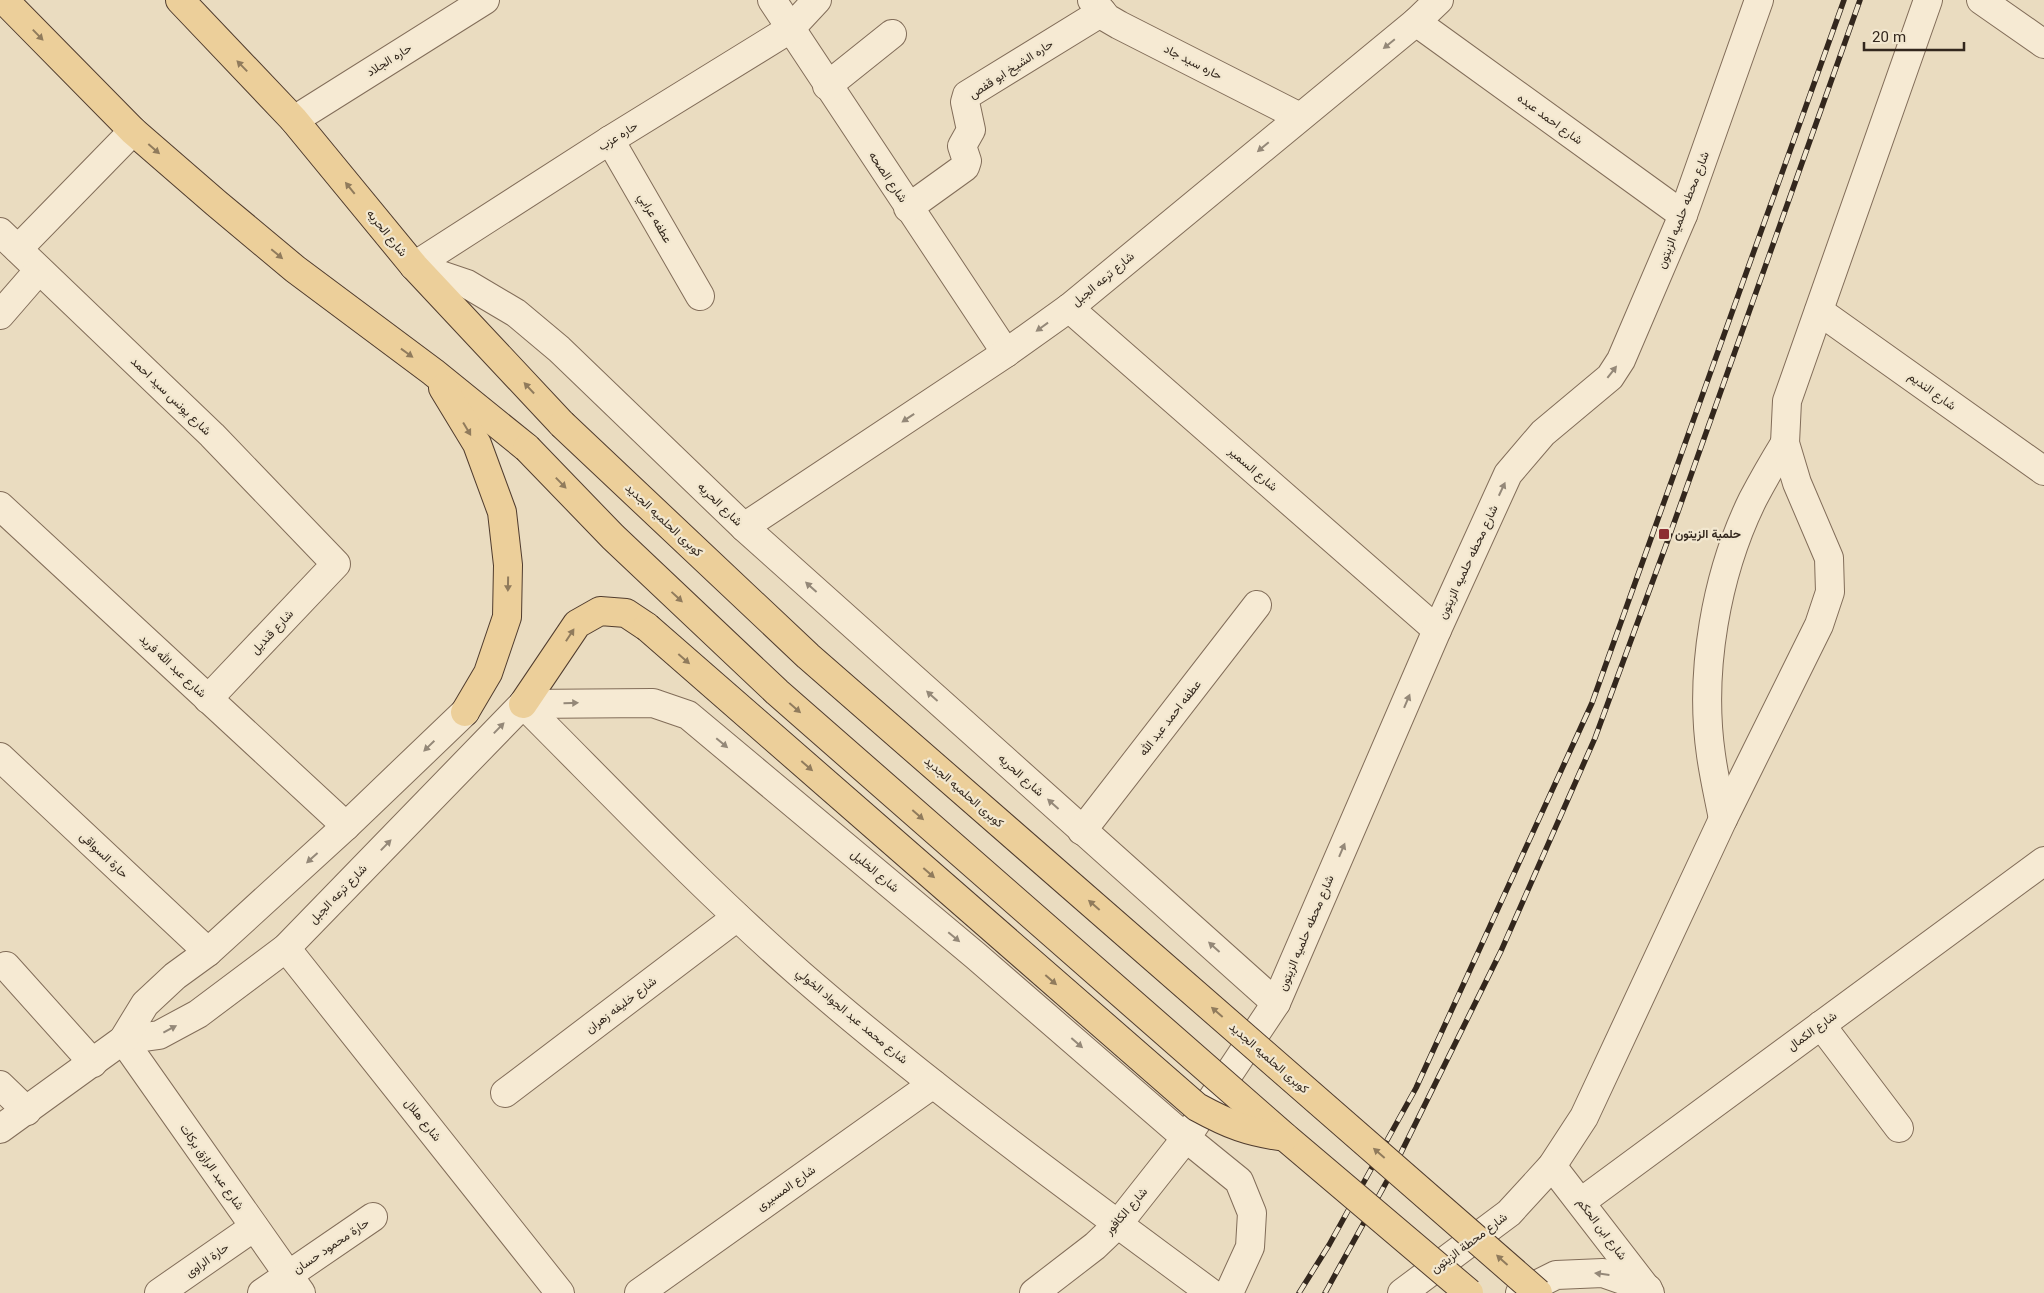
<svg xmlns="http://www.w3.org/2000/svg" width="2044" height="1293" font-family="Georgia,Vazirmatn,serif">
	<rect width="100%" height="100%" fill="#eadcc0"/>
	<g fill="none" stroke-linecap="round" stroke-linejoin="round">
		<!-- minor casing -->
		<g stroke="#826d59" stroke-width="30">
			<g id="minor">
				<polyline points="772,0 1006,353"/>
				<polyline points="1092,0 1107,18 1119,25 1300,117"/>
				<polyline points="1981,0 2044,44"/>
				<polyline points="1416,22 1683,215"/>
				<polyline points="827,86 892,34"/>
				<polyline points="294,120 485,0"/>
				<polyline points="610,140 700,296"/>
				<polyline points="908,208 965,167 967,161 962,146 971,130 965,102 967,95 1102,12"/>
				<polyline points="0,232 212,435 336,564 208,699"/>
				<polyline points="18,249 133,131"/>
				<polyline points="414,266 467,284 516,313 559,349 744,527 1276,1003"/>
				<polyline points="414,266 610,140 790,29 817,0"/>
				<polyline points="1069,308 1437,630"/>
				<polyline points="1819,311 2044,471"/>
				<polyline points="0,315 39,270"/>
				<polyline points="0,506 346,826"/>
				<polyline points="744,527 1006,353 1069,308 1416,22 1439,0"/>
				<polyline points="523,704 653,703 688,715 976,956 1186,1138 1239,1181 1252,1213 1250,1247 1229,1293"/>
				<path d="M523,704c91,91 180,185 277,270 131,114 272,216 411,319"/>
				<polyline points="0,757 208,952"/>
				<path d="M1723,819c-4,-21 -9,-42 -12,-64 -12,-83 5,-181 42,-256 10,-19 21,-38 32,-56"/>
				<polyline points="1082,831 1257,605"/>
				<polyline points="286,948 560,1293"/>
				<polyline points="6,966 93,1063"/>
				<polyline points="1821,1025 1899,1128"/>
				<polyline points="123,1040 159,1035 198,1014 286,948 523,704"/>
				<polyline points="123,1040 301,1293"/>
				<polyline points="0,1085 27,1111"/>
				<polyline points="505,1093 737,917"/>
				<polyline points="0,1129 123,1040 145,1004 175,976 208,952 346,826 465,712"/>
				<polyline points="1552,1166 1650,1293"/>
				<polyline points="1581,1202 2044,861"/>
				<polyline points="159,1293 254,1227"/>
				<polyline points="262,1293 373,1217"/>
				<polyline points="639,1293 933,1084"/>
				<polyline points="1034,1293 1095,1246 1118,1224 1186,1138 1276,1003 1437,630 1508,474 1543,433 1610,377 1621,360 1683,215 1759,0"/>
				<polyline points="1402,1293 1509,1213 1552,1166 1584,1117 1723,819 1819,625 1830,592 1829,558 1797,483 1785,443 1787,401 1928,0"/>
				<polyline points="1520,1293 1556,1275 1603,1273 1648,1289"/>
			</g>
		</g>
		<!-- major casing -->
		<g stroke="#503c2e" stroke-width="30">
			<g id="major">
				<polyline points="4,0 133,131 216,203 295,269 433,372 527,448"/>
				<polyline points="180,0 294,120 414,266 562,424"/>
				<polyline points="443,388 477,444 502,512 508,565 507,617 488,673 465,712"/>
				<polyline points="523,704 577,624 600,611 626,613 647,627"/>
			</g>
		</g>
		<!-- minor -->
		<use href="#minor" stroke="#f6ead3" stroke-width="28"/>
		<!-- major -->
		<use href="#major" stroke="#eccf9a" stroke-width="28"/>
		<!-- rail casing -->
		<g stroke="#33271d" stroke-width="5.5">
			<g id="rail">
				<polyline points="1299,1293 1329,1245 1416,1088 1592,703 1844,0"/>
				<polyline points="1325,1293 1387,1181 1501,951 1595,738 1669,537 1860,0"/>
			</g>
		</g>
		<!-- rail -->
		<use href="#rail" stroke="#f2e7cf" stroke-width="4" stroke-dasharray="11" stroke-linecap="butt"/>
		<!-- major-bridge casing -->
		<g stroke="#503c2e" stroke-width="30" stroke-linecap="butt">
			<g id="major-bridge">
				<polyline points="562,424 808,656 1538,1293"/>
				<polyline points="527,448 613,537 777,692 1285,1137 1469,1293"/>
				<path d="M647,627l550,480c33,18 51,25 88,30"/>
			</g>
		</g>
		<!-- major-bridge -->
		<use href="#major-bridge" stroke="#eccf9a" stroke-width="28"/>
	</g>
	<!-- one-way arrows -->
	<defs><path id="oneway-solid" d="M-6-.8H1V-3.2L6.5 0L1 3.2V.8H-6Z" transform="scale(1.25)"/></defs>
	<g fill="#907b5c">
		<use href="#oneway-solid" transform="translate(38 35) rotate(46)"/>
		<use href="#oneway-solid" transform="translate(242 66) rotate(-134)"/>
		<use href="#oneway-solid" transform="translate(154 149) rotate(41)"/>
		<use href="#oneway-solid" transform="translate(350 188) rotate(-129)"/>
		<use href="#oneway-solid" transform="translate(277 254) rotate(40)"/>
		<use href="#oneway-solid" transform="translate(407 353) rotate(36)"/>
		<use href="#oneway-solid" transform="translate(529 388) rotate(-133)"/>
		<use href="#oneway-solid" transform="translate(467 429) rotate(59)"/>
		<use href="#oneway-solid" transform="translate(561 483) rotate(46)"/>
		<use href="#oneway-solid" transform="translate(508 584) rotate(91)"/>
		<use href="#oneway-solid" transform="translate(677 597) rotate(43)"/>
		<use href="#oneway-solid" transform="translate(570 635) rotate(-57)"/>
		<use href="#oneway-solid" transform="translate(684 659) rotate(41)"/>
		<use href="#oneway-solid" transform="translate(795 708) rotate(41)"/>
		<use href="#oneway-solid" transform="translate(807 766) rotate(41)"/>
		<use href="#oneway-solid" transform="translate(918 815) rotate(41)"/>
		<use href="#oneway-solid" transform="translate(929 873) rotate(41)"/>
		<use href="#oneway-solid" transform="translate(1094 905) rotate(-139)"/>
		<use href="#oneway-solid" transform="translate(1051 980) rotate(41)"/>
		<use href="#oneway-solid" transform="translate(1217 1012) rotate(-139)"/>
		<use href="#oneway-solid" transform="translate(1379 1153) rotate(-139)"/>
		<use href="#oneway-solid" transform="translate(1502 1260) rotate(-138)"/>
	</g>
	<g fill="#948878">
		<use href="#oneway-solid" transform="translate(1389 44) rotate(141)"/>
		<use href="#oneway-solid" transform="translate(1263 147) rotate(140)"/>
		<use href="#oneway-solid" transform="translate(1042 327) rotate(144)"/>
		<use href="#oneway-solid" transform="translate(1612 372) rotate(-52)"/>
		<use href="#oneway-solid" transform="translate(908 418) rotate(146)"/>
		<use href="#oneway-solid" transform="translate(1502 489) rotate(-65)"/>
		<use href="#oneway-solid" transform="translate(811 587) rotate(-138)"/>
		<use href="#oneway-solid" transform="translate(932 696) rotate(-138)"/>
		<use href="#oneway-solid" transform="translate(1407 701) rotate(-67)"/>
		<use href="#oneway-solid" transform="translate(571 703) rotate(-1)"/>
		<use href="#oneway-solid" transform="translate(499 728) rotate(-46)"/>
		<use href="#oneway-solid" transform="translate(722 743) rotate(40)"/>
		<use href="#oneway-solid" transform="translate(429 746) rotate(136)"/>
		<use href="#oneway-solid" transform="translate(1053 804) rotate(-138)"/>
		<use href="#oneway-solid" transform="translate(386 845) rotate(-46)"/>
		<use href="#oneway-solid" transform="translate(1342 850) rotate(-67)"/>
		<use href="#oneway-solid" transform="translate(312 858) rotate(138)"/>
		<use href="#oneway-solid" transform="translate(954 937) rotate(40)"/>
		<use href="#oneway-solid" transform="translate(1214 947) rotate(-138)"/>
		<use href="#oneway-solid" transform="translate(170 1029) rotate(-28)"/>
		<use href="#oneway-solid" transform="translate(1077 1043) rotate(41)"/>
		<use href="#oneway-solid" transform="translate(1602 1274) rotate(-173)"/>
	</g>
	<!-- markers -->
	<rect fill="#8d2e32" stroke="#f2e7cf" stroke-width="2" x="1658" y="528" width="12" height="12" rx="2.5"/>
	<g text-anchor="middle" stroke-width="4.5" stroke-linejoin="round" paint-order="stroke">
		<!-- street labels -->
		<g font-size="12" fill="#33271d" stroke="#f2e7cf">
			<text transform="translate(389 60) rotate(-32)" y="4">حاره الجلاد</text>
			<text transform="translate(1193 62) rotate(27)" y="4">حاره سيد جاد</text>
			<text transform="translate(1011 69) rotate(-33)" y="4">حاره الشيخ ابو قفص</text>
			<text transform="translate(1550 119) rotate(36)" y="4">شارع احمد عبده</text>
			<text transform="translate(618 136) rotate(-32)" y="4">حاره عزب</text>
			<text transform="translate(888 177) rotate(56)" y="4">شارع الصحه</text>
			<text transform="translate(1683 210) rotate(-69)" y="4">شارع محطه حلميه الزيتون</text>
			<text transform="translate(655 218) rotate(60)" y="4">عطفه عرابي</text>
			<text transform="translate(387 233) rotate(51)" y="4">شارع الحريه</text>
			<text transform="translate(1103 279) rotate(-40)" y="4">شارع ترعه الجبل</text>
			<text transform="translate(1932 391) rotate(36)" y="4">شارع النديم</text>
			<text transform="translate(171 396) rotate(44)" y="4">شارع يونس سيد احمد</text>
			<text transform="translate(1253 469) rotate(41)" y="4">شارع السمير</text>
			<text transform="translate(720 504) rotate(44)" y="4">شارع الحريه</text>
			<text transform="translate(664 520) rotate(43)" y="4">كوبرى الحلميه الجديد</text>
			<text transform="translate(1468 562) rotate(-65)" y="4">شارع محطه حلميه الزيتون</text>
			<text transform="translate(272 632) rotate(-47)" y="4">شارع قنديل</text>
			<text transform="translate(173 666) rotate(43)" y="4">شارع عبد الله فريد</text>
			<text transform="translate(1170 718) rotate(-52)" y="4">عطفه احمد عبد الله</text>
			<text transform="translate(1021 775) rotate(42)" y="4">شارع الحريه</text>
			<text transform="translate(964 792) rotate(41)" y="4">كوبرى الحلميه الجديد</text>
			<text transform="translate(104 855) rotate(43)" y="4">حارة السواقى</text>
			<text transform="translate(875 871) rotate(40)" y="4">شارع الخليل</text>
			<text transform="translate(338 894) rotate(-46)" y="4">شارع ترعه الجبل</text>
			<text transform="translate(1306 933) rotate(-67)" y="4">شارع محطه حلميه الزيتون</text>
			<text transform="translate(621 1005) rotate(-37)" y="4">شارع خليفه زهران</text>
			<text transform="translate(852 1016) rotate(40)" y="4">شارع محمد عبد الجواد الخولي</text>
			<text transform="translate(1812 1031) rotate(-36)" y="4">شارع الكمال</text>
			<text transform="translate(1269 1058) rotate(41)" y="4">كوبرى الحلميه الجديد</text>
			<text transform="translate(423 1120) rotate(51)" y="4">شارع هلال</text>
			<text transform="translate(212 1167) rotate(55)" y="4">شارع عبد الرازق بركات</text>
			<text transform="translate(786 1188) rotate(-35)" y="4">شارع المسيرى</text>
			<text transform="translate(1126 1211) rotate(-49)" y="4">شارع الكافور</text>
			<text transform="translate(1602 1229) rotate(53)" y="4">شارع ابن الحكم</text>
			<text transform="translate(1469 1243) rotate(-37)" y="4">شارع محطة الزيتون</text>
			<text transform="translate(331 1246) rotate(-34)" y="4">حارة محمود حسان</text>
			<text transform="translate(207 1260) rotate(-35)" y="4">حارة الراوى</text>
		</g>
		<!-- poi labels -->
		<g font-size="12" font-weight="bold" fill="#33271d" stroke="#f2e7cf" text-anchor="start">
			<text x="1675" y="538">حلمية الزيتون</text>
		</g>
	</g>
	<!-- scale -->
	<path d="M1864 42v8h100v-8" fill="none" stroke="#33271d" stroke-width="2.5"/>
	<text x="1872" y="42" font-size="15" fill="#33271d" stroke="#f2e7cf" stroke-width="4" paint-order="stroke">20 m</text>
</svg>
